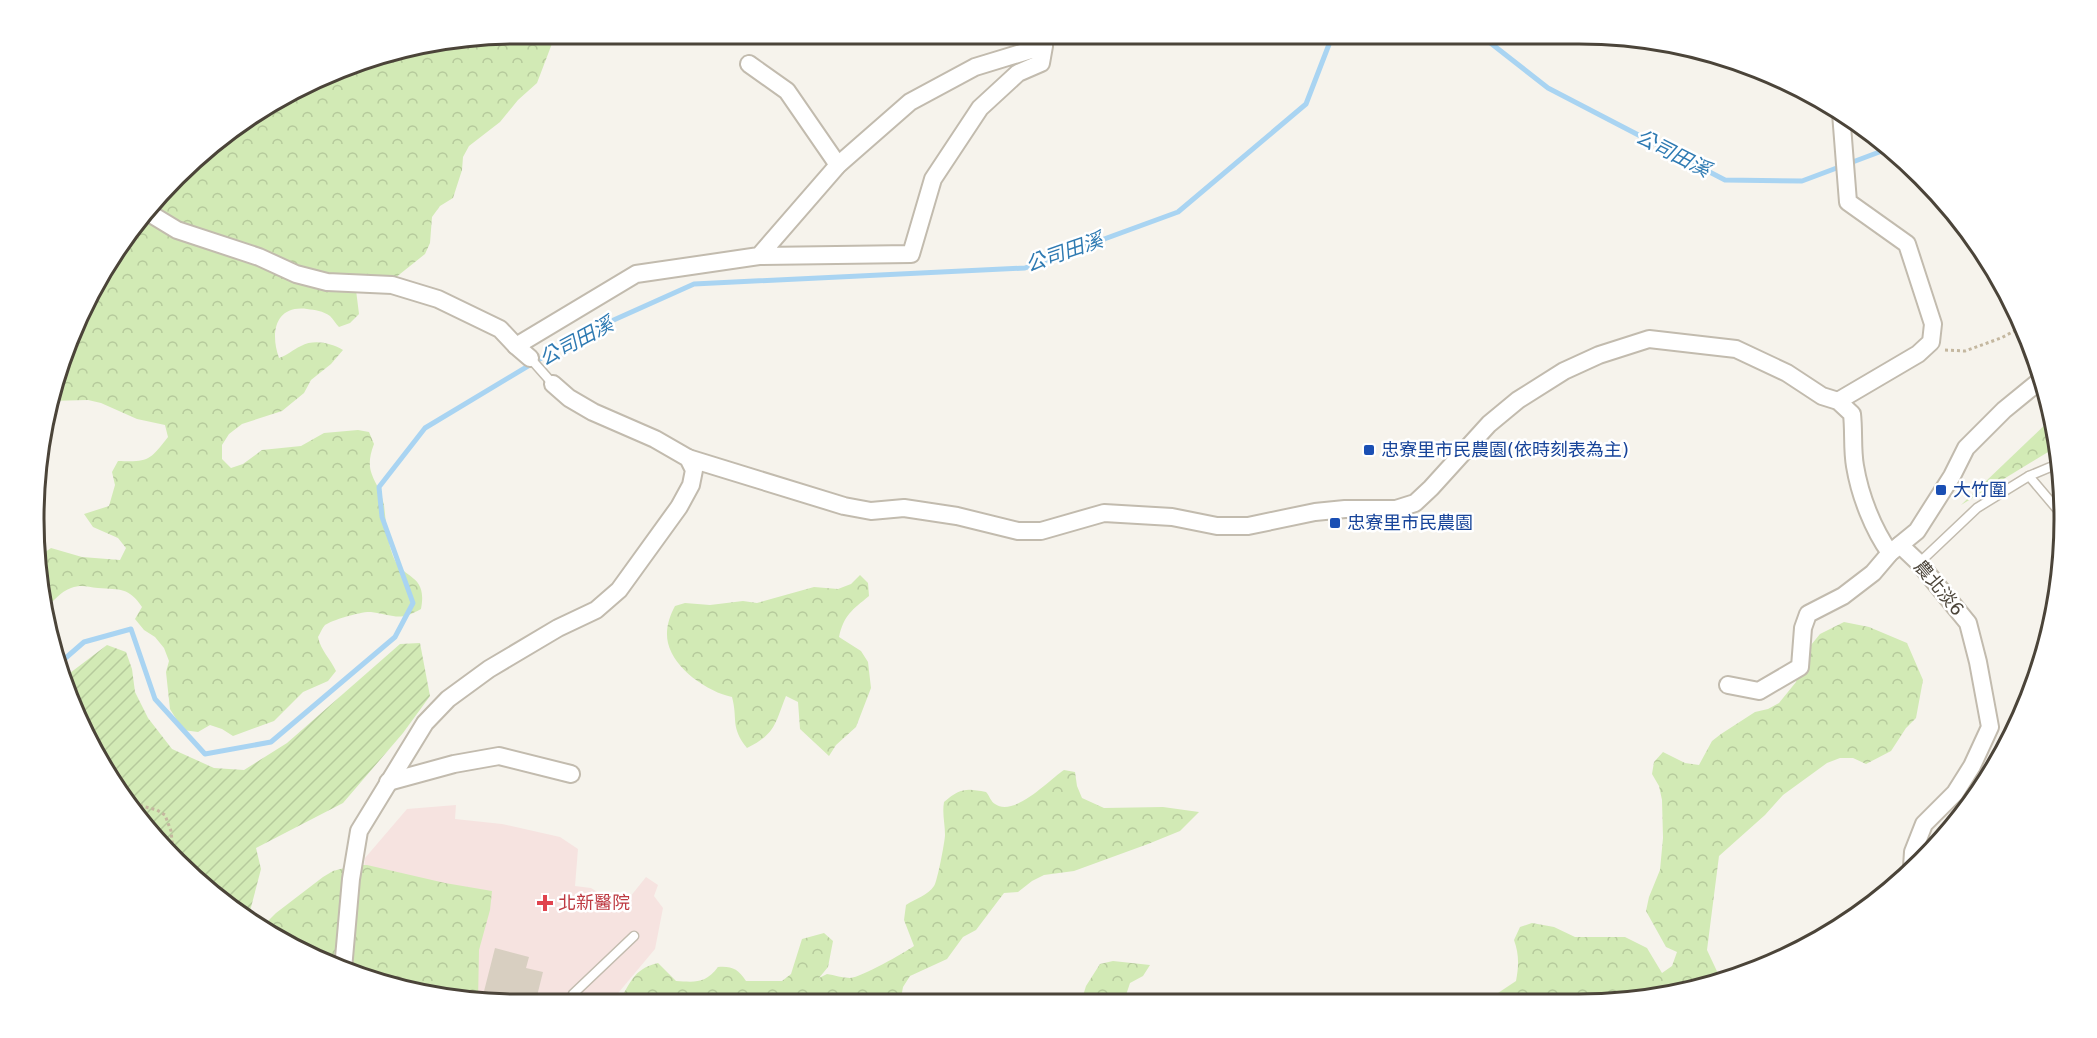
<svg xmlns="http://www.w3.org/2000/svg" width="2097" height="1038" font-family="'DejaVu Sans','Noto Sans TC',sans-serif">
	<defs>
		<pattern id="forest-crowns" width="20" height="18" patternUnits="userSpaceOnUse" patternTransform="scale(1.5)"><rect width="20" height="18" fill="#d2eab5"/><path d="M2 6a3 3 0 1 1 6 0M12 15a3 3 0 1 1 6 0" fill="none" stroke="#b6ca9c"/></pattern>
		<pattern id="garden-furrows" width="10" height="10" patternUnits="userSpaceOnUse" patternTransform="scale(1.5)"><rect width="10" height="10" fill="#d2eab5"/><path d="M-1 1l2-2M0 10L10 0M9 11l2-2" fill="none" stroke="#b6ca9c"/></pattern>
	</defs>
	<rect width="100%" height="100%" fill="#f6f3ec"/>
	<!-- medical -->
	<polygon fill="#f6e3e0" points="456,805 455,819 502,824 560,837 578,849 575,886 591,888 616,904 626,902 646,877 658,885 654,896 663,908 655,949 609,1004 488,1004 457,999 363,884 365,858 407,809"/>
	<!-- forest -->
	<g fill="url(#forest-crowns)">
		<path d="M519,33h37l-19,50 -19,17 -18,22 -31,24 -6,11 -1,13 -9,28 -13,8 -8,11 -2,26 -5,11 -30,24 -39,12 3,24 -9,9 -11,4c-3,-3 -6,-8 -9,-11 -7,-5 -15,-6 -23,-7 -32,-4 -37,24 -28,49 9,-3 13,-8 22,-12 13,-7 30,-3 42,4l-12,14 -20,16 -7,13 -22,18 -40,13 -13,10 -7,11v14l9,9 12,-4 19,-14 39,-4 23,-13 34,-3 11,2 5,12c-12,31 5,35 10,61 2,17 3,35 9,51 9,25 35,16 28,53 -23,13 -26,6 -50,3 -9,-1 -39,8 -46,13 -3,3 -5,9 -7,12 3,14 12,21 18,34l-8,10 -25,11 -29,29 -41,15 -11,-7 -12,-4 -12,7 -15,-2 -13,-21 -4,-37 3,-11 -5,-13 -9,-11 -11,-7 -9,-11 7,-12c-13,-20 -22,-17 -44,-19 -11,-1 -16,-4 -27,0 -11,4 -17,13 -26,20l-8,-26 1,-25 13,-9 31,9 38,3 6,-12 -8,-10 -25,-11 -9,-13 25,-8 6,-21 -3,-13 6,-11c31,1 31,0 50,-24l-3,-12 -28,-6 -36,-16 -13,-3 -39,1 21,-68 45,-84 108,-115 139,-75z"/>
		<path d="M1013,33l41,1v12l-4,11 -18,9c-8,-11 -11,-22 -19,-33z"/>
		<polygon points="2051,419 2058,446 1961,505"/>
		<path d="M860,575l8,8 1,13c-17,14 -25,19 -30,41l22,14 7,11 3,26 -15,39 -20,18 -7,11 -29,-27 -2,-27 -12,-6c-11,27 -10,38 -39,52 -17,-21 -9,-29 -15,-51 -24,-5 -58,-28 -64,-54 -3,-13 1,-26 7,-37l10,-3 25,2 33,-4 14,2 57,-16 24,2 13,-5z"/>
		<path d="M1844,622l25,5 38,16 16,37 -7,38 -10,10 -15,23 -25,13 -13,-6h-13l-13,5 -44,32 -18,20 -46,41 -12,94 15,32 -81,19h-155l30,-20c3,-16 3,-27 -2,-41l6,-13 12,-4 22,4 21,10h50l22,11 15,25 10,-7 5,-14 -11,-5 -20,-36 3,-14 11,-27 3,-32 -1,-38 -3,-14 -7,-12 2,-12 9,-10 22,11 14,2 13,-24 9,-7 34,-22 13,-3 11,-6 17,-21 3,-15 12,-22 9,-11z"/>
		<path d="M1064,770l11,2 2,14 5,12 22,10 59,-1 36,5 -19,19 -32,13 -74,27 -30,4 -12,6 -14,11 -14,1 -28,37 -13,7 -16,22 -37,17 -7,11 -3,16 -283,1c14,-20 15,-35 41,-41l18,18c19,1 29,3 42,-14 14,-1 20,2 28,14h36l9,-7 11,-35 22,-6 9,8 -5,26 -9,11 8,-4c7,1 16,4 23,4 12,-1 54,-25 64,-32l-10,-26 2,-15c9,-6 22,-10 28,-19 3,-3 11,-45 11,-51 0,-12 -3,-21 -1,-33 16,-14 22,-14 42,-10 3,3 5,10 9,12 19,14 55,-25 69,-34z"/>
		<polygon points="356,865 367,865 445,883 492,891 490,910 479,950 478,1002 394,989 384,985 384,982 382,984 304,955 266,928 268,921 276,913 323,877 333,871"/>
		<polygon points="1113,961 1150,965 1143,976 1130,983 1126,995 1126,1002 1081,1002 1086,986 1100,964"/>
	</g>
	<!-- garden -->
	<polygon fill="url(#garden-furrows)" points="420,643 430,696 403,733 343,803 256,848 261,869 249,915 176,863 83,734 66,676 107,645 126,652 132,669 135,692 148,718 172,749 214,768 244,770 287,743 400,644"/>
	<g fill="none" stroke-linecap="round" stroke-linejoin="round">
		<!-- stream -->
		<g stroke="#a9d4f2" stroke-width="5">
			<polyline points="1479,34 1548,88 1725,180 1802,181 1890,148"/>
			<polyline points="61,662 84,642 131,629 155,699 205,754 271,742 395,637 413,603 382,517 379,487 425,428 578,336 694,284 1025,268 1178,212 1306,104 1333,34"/>
		</g>
	</g>
	<!-- building -->
	<polygon fill="#d8cfc1" points="495,948 529,957 526,968 543,972 535,1004 481,1003"/>
	<g fill="none" stroke-linecap="round" stroke-linejoin="round">
		<!-- lane casing -->
		<g stroke="#c2bbae" stroke-width="11">
			<g id="lane">
				<polyline points="530,358 553,384"/>
				<polyline points="2029,476 2062,515"/>
				<polyline points="1919,563 1977,508 2029,476 2060,463"/>
				<polyline points="570,1004 573,994 634,936"/>
			</g>
		</g>
		<!-- street casing -->
		<g stroke="#c2bbae" stroke-width="20">
			<g id="street">
				<polyline points="749,64 787,91 838,165"/>
				<polyline points="149,213 177,230 259,257 296,274 327,282 392,285 438,299 500,329 516,346 530,358"/>
				<polyline points="516,346 636,274 759,256 911,254 933,179 980,108 1018,73 1041,63 1044,46 975,67 910,102 838,165 759,256"/>
				<polyline points="1838,401 1918,354 1931,342 1933,324 1907,244 1848,202 1841,113"/>
				<path d="M688,458l156,48 27,5 33,-3 53,8 61,15h23l63,-18 68,4 45,9h31l67,-14 30,-3h51l19,-6 16,-15 58,-64 29,-24 46,-29 35,-16 50,-16 87,10 51,24 35,23 16,5 14,13c2,17 0,35 3,52 5,30 18,63 35,87"/>
				<polyline points="1900,545 1919,563 1968,623 1978,662 1990,727 1972,766 1955,793 1924,824 1913,852 1912,867"/>
				<polyline points="1728,685 1759,691 1800,667 1803,628 1808,614 1843,596 1873,573 1890,553 1917,531 1952,476 1966,448 2004,410 2042,379"/>
				<polyline points="388,782 454,764 499,756 571,774"/>
				<polyline points="343,969 351,879 359,831 425,723 448,699 489,669 558,628 596,610 619,590 679,507 691,485 694,470 688,458 655,439 593,412 569,398 553,384"/>
			</g>
		</g>
		<!-- path -->
		<g stroke="#c4b79f" stroke-width="3" stroke-dasharray="3 3" stroke-linecap="butt">
			<polyline points="1945,350 1965,351 2001,338 2022,327"/>
			<polyline points="134,804 157,810 165,815 171,831 174,860"/>
		</g>
		<!-- lane -->
		<use href="#lane" stroke="#fff" stroke-width="8"/>
		<!-- street -->
		<use href="#street" stroke="#fff" stroke-width="16"/>
	</g>
	<!-- markers -->
	<g fill="#1a4fb4" stroke="#fff" stroke-width="2">
		<rect x="1363" y="444" width="12" height="12" rx="3"/>
		<rect x="1935" y="484" width="12" height="12" rx="3"/>
		<rect x="1329" y="517" width="12" height="12" rx="3"/>
	</g>
	<path fill="#e0444e" stroke="#fff" stroke-width="2" d="M542 894h6v6h6v6h-6v6h-6v-6h-6v-6h6z"/>
	<g text-anchor="middle" stroke-width="5" stroke-linejoin="round" paint-order="stroke">
		<!-- transit labels -->
		<g font-size="18" fill="#164399" stroke="#fff" text-anchor="start">
			<text x="1381" y="456">忠寮里市民農園(依時刻表為主)</text>
			<text x="1953" y="496">大竹圍</text>
			<text x="1347" y="529">忠寮里市民農園</text>
		</g>
		<!-- street labels -->
		<g font-size="18" fill="#4b4439" stroke="#fff">
			<text transform="translate(1939 588) rotate(50)" y="6">農北淡6</text>
		</g>
		<!-- health labels -->
		<g font-size="18" fill="#be3a42" stroke="#fff" text-anchor="start">
			<text x="558" y="909">北新醫院</text>
		</g>
		<!-- water labels -->
		<g font-size="20" font-style="italic" fill="#2e7ab2" stroke="#fff">
			<text transform="translate(1673 153) rotate(27)" y="7">公司田溪</text>
			<text transform="translate(1064 252) rotate(-19)" y="7">公司田溪</text>
			<text transform="translate(576 341) rotate(-28)" y="7">公司田溪</text>
		</g>
	</g>
	<!-- crop -->
	<path d="M0 0H2097V1038H0ZM519 44H1579A475 475 0 0 1 2054 519V519A475 475 0 0 1 1579 994H519A475 475 0 0 1 44 519V519A475 475 0 0 1 519 44Z" fill="#fff" fill-rule="evenodd"/>
	<path fill="none" stroke="#4b4439" stroke-width="3" d="M519 44H1579A475 475 0 0 1 2054 519V519A475 475 0 0 1 1579 994H519A475 475 0 0 1 44 519V519A475 475 0 0 1 519 44Z"/>
</svg>
